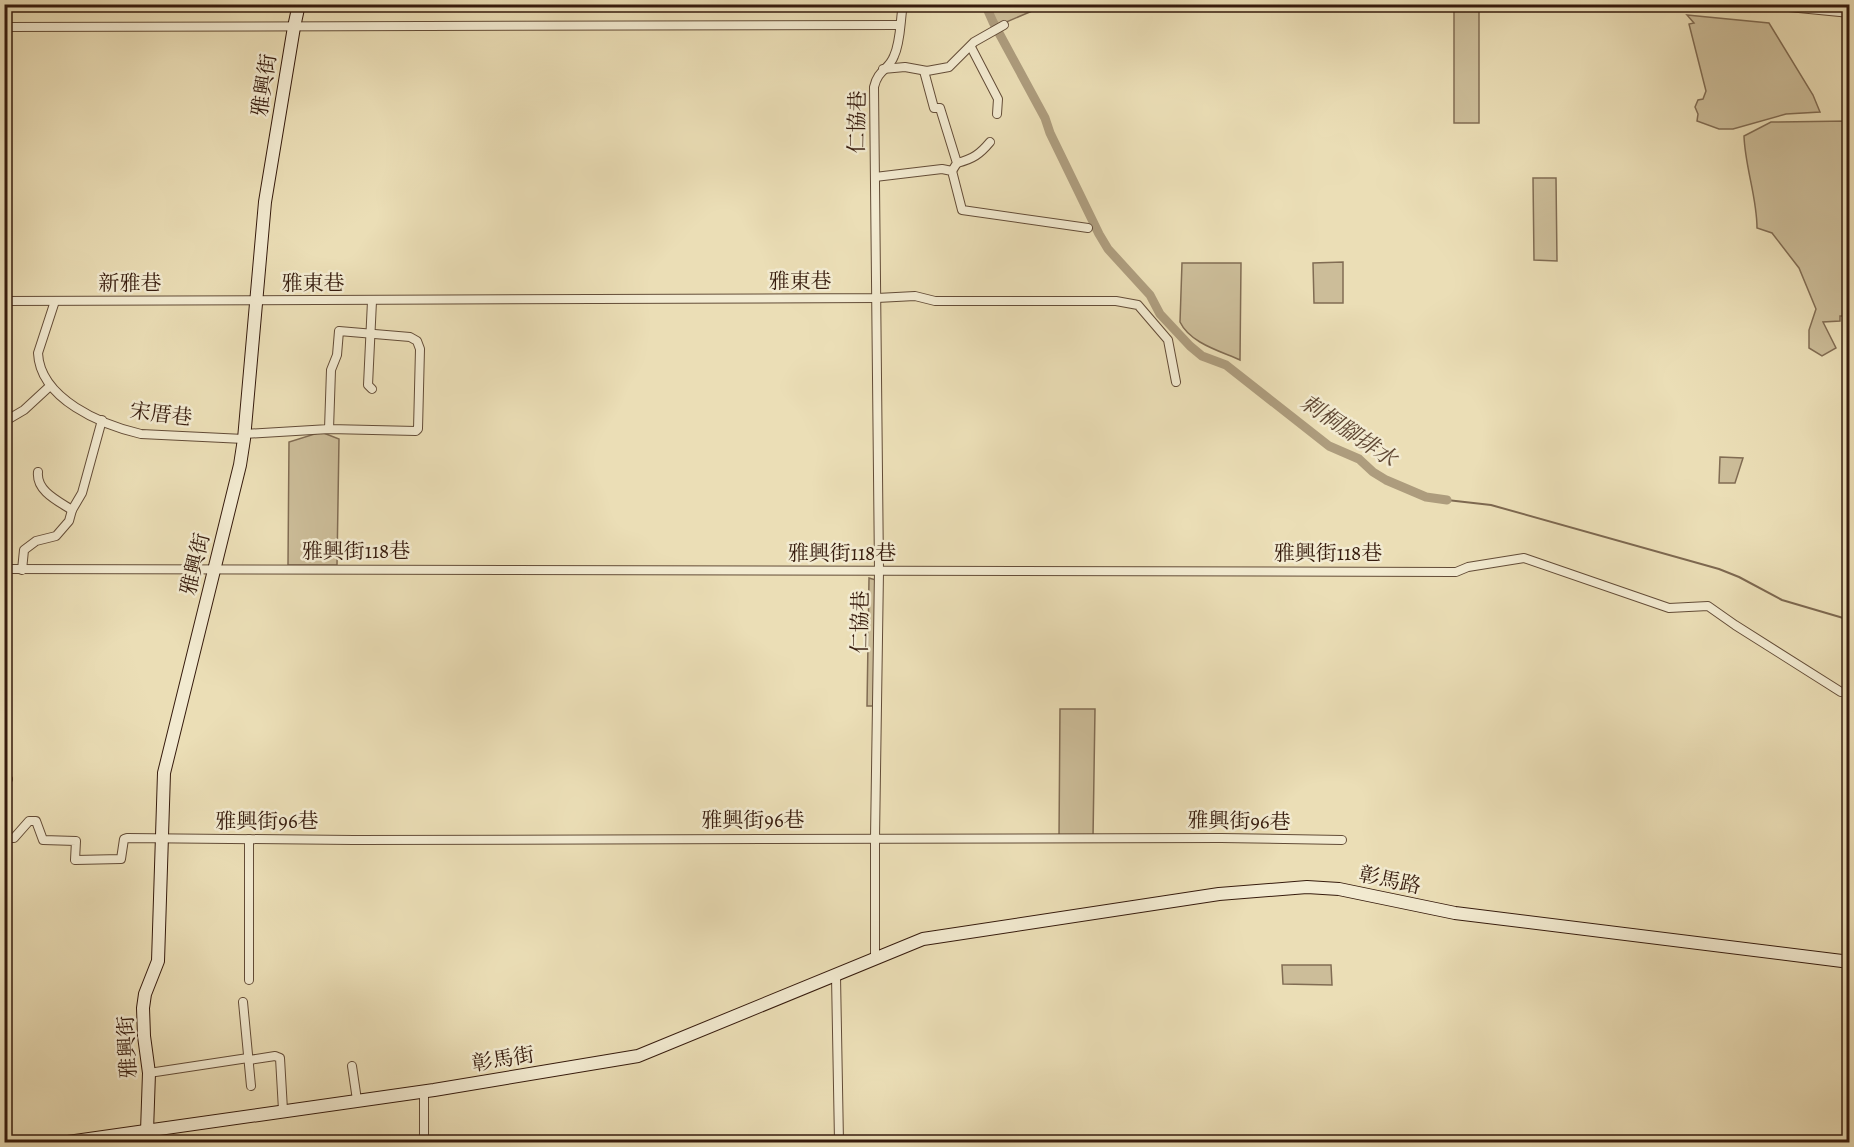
<svg xmlns="http://www.w3.org/2000/svg" width="1854" height="1147" font-family="Alegreya,'Noto Serif TC',serif">
	<rect width="100%" height="100%" fill="#ebdeb6"/>
	<filter id="stains"><feTurbulence type="fractalNoise" baseFrequency=".00333" numOctaves="4"/><feColorMatrix values="0 0 0 0 .2 0 0 0 0 .09 0 0 0 0 .02 0 0 0 .5 -.17"/></filter>
	<radialGradient id="worn" r=".72"><stop offset=".6" stop-color="#630" stop-opacity="0"/><stop offset="1" stop-color="#630" stop-opacity=".3"/></radialGradient>
	<!-- green -->
	<g fill="#ccbd99" stroke="#816c53" stroke-width="1.5">
		<polygon points="991,5 1253,5 1182,8 1032,11 995,27"/>
		<rect x="1454" y="5" width="25" height="118"/>
		<polygon points="1687,15 1769,23 1813,95 1820,112 1786,114 1733,129 1719,129 1697,121 1698,114 1695,107 1698,100 1703,99 1706,91 1689,24 1694,23"/>
		<path d="M1849,121v195h-9v5l-17,1 13,26 -14,8 -13,-8v-18l7,-21 -17,-41 -27,-35 -15,-5c0,-31 -12,-61 -13,-92l27,-14z"/>
		<polygon points="1533,178 1556,178 1557,261 1534,260"/>
		<polygon points="1343,262 1343,303 1314,303 1313,263"/>
		<path d="M1182,263h59l-1,97c-20,-9 -50,-17 -60,-38z"/>
		<polygon points="321,432 339,439 337,565 288,565 289,442"/>
		<polygon points="1720,457 1743,458 1735,483 1719,483"/>
		<polygon points="869,578 876,580 874,706 867,706"/>
		<polygon points="1060,709 1095,709 1093,838 1059,838"/>
		<polygon points="1282,965 1331,965 1332,985 1283,984"/>
	</g>
	<g fill="none" stroke-linecap="round" stroke-linejoin="round">
		<!-- stream -->
		<polyline stroke="#7d6850" stroke-width="2" points="1447,500 1491,505 1719,569 1739,577 1782,600 1850,620"/>
		<!-- canal -->
		<polyline stroke="#ad9c7d" stroke-width="9" points="985,4 993,22 1045,118 1050,133 1099,234 1108,249 1150,295 1160,314 1190,346 1202,356 1226,365 1329,446 1359,459 1373,472 1386,480 1426,497 1447,500"/>
		<!-- street casing -->
		<g stroke="#634c37" stroke-width="10">
			<g id="street">
				<polyline points="1758,4 1850,13"/>
				<polyline points="4,27 899,25"/>
				<polyline points="971,47 998,99 997,114"/>
				<polyline points="883,69 905,67 927,71 949,67 974,42 1004,25"/>
				<polyline points="924,71 934,108 940,108 957,163 952,171"/>
				<path d="M957,163c16,-4 23,-9 33,-21"/>
				<polyline points="875,177 942,169 952,171 962,210 1088,228"/>
				<polyline points="4,301 877,298 915,296 935,301 1116,301 1138,305 1168,340 1176,382"/>
				<path d="M55,301l-17,52c2,46 64,72 103,81l103,5"/>
				<polyline points="372,301 368,385 372,389"/>
				<polyline points="244,434 329,429 416,431 418,429 420,349 417,341 410,337 339,331 337,355 331,370 329,429"/>
				<polyline points="4,435 7,420 24,410 50,386"/>
				<path d="M38,472c-2,19 20,29 34,38"/>
				<polyline points="4,569 1456,572 1468,567 1524,558 1669,608 1708,606 1735,625 1841,692"/>
				<polyline points="22,570 24,550 36,541 56,536 69,521 72,510 82,493 102,420"/>
				<polyline points="4,777 8,779 4,786"/>
				<polyline points="4,838 14,838 29,821 36,821 43,840 76,841 75,860 121,859 124,839 127,838 354,840 1221,838 1342,840"/>
				<path d="M875,959v-121l4,-267 -5,-484c4,-18 15,-17 20,-31 7,-15 6,-35 9,-52"/>
				<polyline points="836,976 839,1142"/>
				<polyline points="249,980 249,839"/>
				<polyline points="243,1002 251,1086"/>
				<polyline points="249,1060 275,1056 280,1058 283,1110"/>
				<polyline points="352,1066 357,1100"/>
				<polyline points="149,1073 248,1058"/>
				<polyline points="424,1091 424,1142"/>
				<polyline points="147,1131 150,1142"/>
			</g>
		</g>
		<!-- secondary casing -->
		<g stroke="#361b0d" stroke-width="14">
			<g id="secondary">
				<polyline points="147,1131 149,1073 144,1036 143,1008 145,994 158,961 164,773 240,465 244,439 265,202 294,27 299,4"/>
				<polyline points="68,1142 434,1090 638,1056 923,939 1219,894 1307,887 1339,889 1455,913 1850,962"/>
			</g>
		</g>
		<!-- street -->
		<use href="#street" stroke="#f2ead0" stroke-width="8"/>
		<!-- secondary -->
		<use href="#secondary" stroke="#f2ead0" stroke-width="12"/>
	</g>
	<g text-anchor="middle" stroke-width="5" stroke-linejoin="round" paint-order="stroke">
		<!-- street labels -->
		<g font-size="21" fill="#361b0d" stroke="#f2ead0">
			<text transform="translate(264 85) rotate(-81)" y="7">雅興街</text>
			<text transform="translate(857 122) rotate(-89)" y="7">仁協巷</text>
			<text x="800" y="288">雅東巷</text>
			<text x="130" y="290">新雅巷</text>
			<text x="313" y="290">雅東巷</text>
			<text transform="translate(161 414) rotate(7)" y="7">宋厝巷</text>
			<text x="356" y="558">雅興街118巷</text>
			<text x="842" y="560">雅興街118巷</text>
			<text x="1328" y="560">雅興街118巷</text>
			<text transform="translate(195 564) rotate(-76)" y="7">雅興街</text>
			<text transform="translate(860 622) rotate(-89)" y="7">仁協巷</text>
			<text x="753" y="827">雅興街96巷</text>
			<text x="267" y="828">雅興街96巷</text>
			<text transform="translate(1239 821) rotate(1)" y="7">雅興街96巷</text>
			<text transform="translate(1390 880) rotate(12)" y="7">彰馬路</text>
			<text transform="translate(127 1047) rotate(-93)" y="7">雅興街</text>
			<text transform="translate(503 1059) rotate(-9)" y="7">彰馬街</text>
		</g>
		<!-- water labels -->
		<g font-size="22" font-style="italic" fill="#604834" stroke="#f2ead0">
			<text transform="translate(1349 430) rotate(34)" y="8">刺桐腳排水</text>
		</g>
	</g>
	<!-- margin -->
	<rect width="1854" height="1147" fill="none" stroke="#ebdeb6" stroke-width="24"/>
	<rect x="6" y="6" width="1842" height="1135" fill="none" stroke="#361b0d" stroke-width="3"/>
	<rect x="12" y="12" width="1830" height="1123" fill="none" stroke="#361b0d" stroke-width="1.5"/>
	<rect width="100%" height="100%" filter="url(#stains)"/>
	<rect width="100%" height="100%" fill="url(#worn)"/>
</svg>
